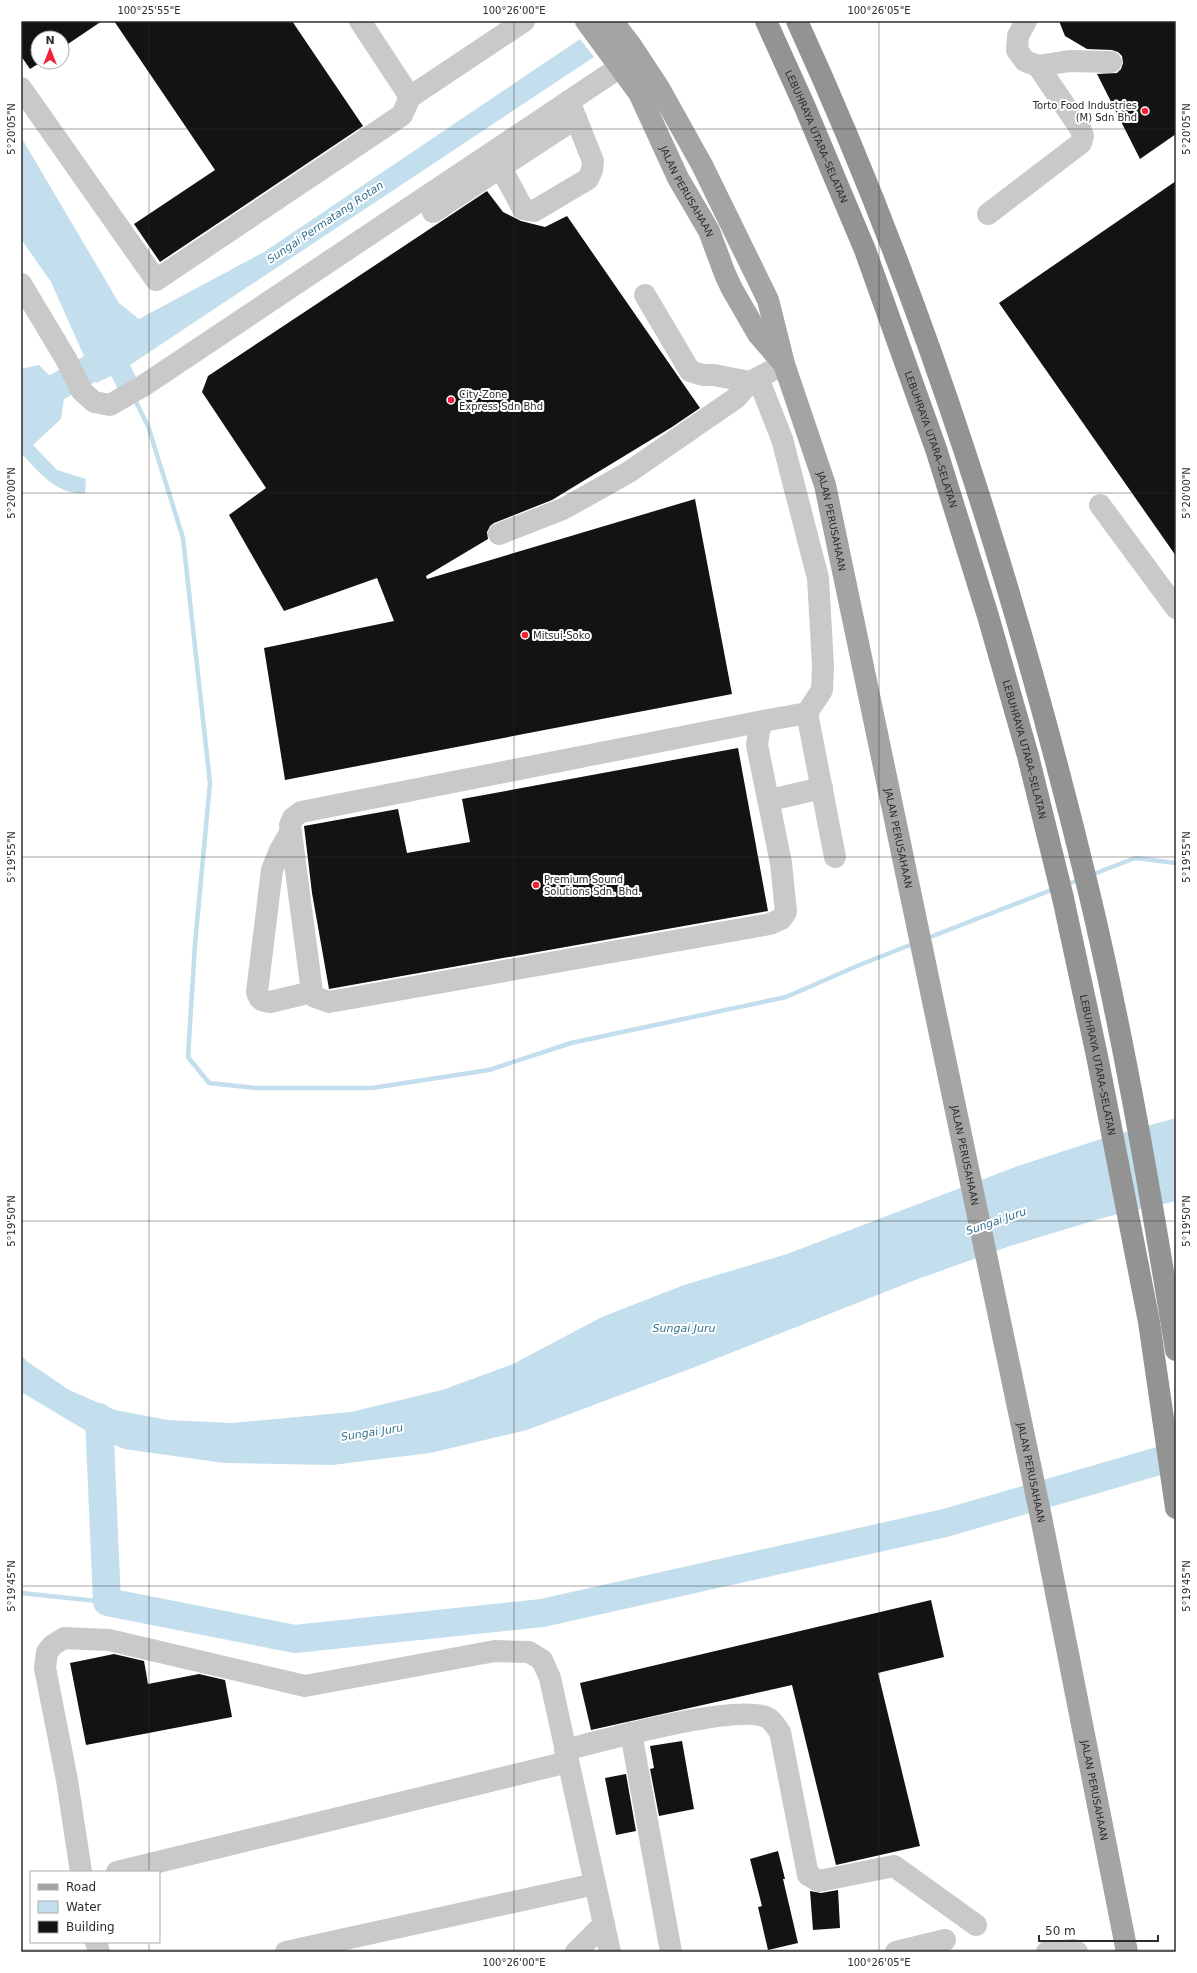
<svg xmlns="http://www.w3.org/2000/svg" width="1197" height="1973" font-family="'DejaVu Sans',sans-serif">
	<rect width="100%" height="100%" fill="#fff"/>
	<!-- water -->
	<g fill="#c3deed">
		<polygon points="580,39 594,57 130,365 137,379 118,389 111,376 96,383 51,282 21,239 21,137 119,303 139,319 264,252"/>
		<path d="M39,365l26,26 -4,28 -28,26 24,25 29,9 -1,14c-26,3 -46,-20 -62,-38l-2,2v-88z"/>
		<polygon points="1176,1118 1176,1201 1106,1217 1010,1246 918,1279 695,1367 527,1430 430,1453 332,1465 224,1463 124,1449 100,1439 21,1392 21,1355 28,1362 69,1390 115,1410 168,1420 231,1423 351,1412 442,1390 511,1365 602,1317 684,1285 787,1254 1018,1166 1110,1136"/>
	</g>
	<g fill="none" stroke-linecap="round" stroke-linejoin="round">
		<!-- stream -->
		<g stroke="#c3deed" stroke-width="4.5">
			<polyline points="134,398 148,426 183,538 210,783 195,944 188,1057 209,1083 256,1088 372,1088 489,1070 571,1043 786,997 857,966 915,943"/>
			<polyline points="1091,875 1135,858 1176,863"/>
			<polyline points="1065,885 1081,879"/>
			<polyline points="925,939 1054,889"/>
			<polyline points="21,1593 107,1602"/>
		</g>
		<!-- river -->
		<g stroke="#c3deed" stroke-width="28">
			<polyline points="21,407 124,350"/>
			<polyline points="99,1417 107,1602 295,1639 542,1613 945,1523 1176,1456"/>
		</g>
	</g>
	<!-- building -->
	<g fill="#131313">
		<polygon points="21,21 102,21 62,48 62,38 38,38 38,64 30,69 21,56"/>
		<polygon points="114,21 292,21 363,126 160,262 134,224 215,170"/>
		<polygon points="1059,21 1176,21 1176,134 1140,159 1097,74 1117,73 1121,69 1123,63 1122,56 1118,52 1112,50 1087,49 1065,36"/>
		<polygon points="1176,181 1176,556 999,303"/>
		<polygon points="487,191 503,212 521,221 545,227 567,216 700,408 672,427 552,500 494,523 490,526 487,532 488,539 426,576 427,579 695,499 732,694 285,780 264,648 394,621 377,578 284,611 229,515 266,488 202,392 208,376"/>
		<polygon points="738,748 768,911 329,989 312,893 304,826 398,809 407,853 470,842 462,799"/>
		<polygon points="931,1600 944,1657 878,1673 920,1846 836,1865 792,1685 591,1730 580,1683"/>
		<polygon points="114,1654 144,1661 148,1684 199,1674 225,1680 232,1717 86,1745 70,1663"/>
		<polygon points="682,1741 694,1809 659,1816 650,1769 654,1768 650,1746"/>
		<polygon points="626,1774 636,1831 616,1835 605,1778"/>
		<polygon points="778,1851 785,1879 783,1879 798,1943 768,1950 758,1907 762,1906 750,1859"/>
		<polygon points="838,1890 840,1928 813,1930 810,1891 821,1893"/>
	</g>
	<g fill="none" stroke-linecap="round" stroke-linejoin="round">
		<!-- minor -->
		<g stroke="#c9c9c9" stroke-width="22">
			<polyline points="360,21 410,97"/>
			<polyline points="1026,21 1018,36 1017,50 1025,61 1038,66 1069,61 1111,62"/>
			<polyline points="21,88 156,280 402,115 410,97 524,21"/>
			<polyline points="500,166 523,209 534,211 588,179 592,170 593,161 569,101"/>
			<polyline points="433,212 576,118"/>
			<polyline points="988,214 1081,143 1083,136 1080,128 1038,66"/>
			<polyline points="21,284 66,359 82,391 94,402 110,405 143,386 620,67"/>
			<polyline points="645,295 690,371 703,375 714,375 750,382"/>
			<polyline points="758,378 782,439 818,578 823,666 822,690 807,713 763,721 759,731 757,745 781,863 786,912 781,919 770,924 329,1002 315,997 312,992 290,825 293,818 301,812 763,721"/>
			<polyline points="1100,505 1176,608"/>
			<polyline points="499,534 563,509 629,472 736,398 750,382 784,364"/>
			<polyline points="807,713 835,857"/>
			<polyline points="770,800 822,788"/>
			<path d="M290,833l-10,17 -8,20 -15,122c2,8 5,9 13,10l42,-10"/>
			<polyline points="631,1733 671,1952"/>
			<path d="M565,1750c35,-9 176,-48 203,-32 5,3 9,10 12,14l28,143 11,6 75,-15 82,59"/>
			<polyline points="81,1872 67,1780 45,1668 47,1652 53,1645 64,1638 109,1640 305,1686 495,1651 529,1652 542,1660 550,1678 610,1952"/>
			<polyline points="117,1872 568,1762"/>
			<polyline points="96,1942 99,1952"/>
			<polyline points="286,1952 595,1884"/>
			<polyline points="576,1952 604,1924"/>
			<polyline points="896,1952 945,1940"/>
			<polyline points="1047,1952 1074,1950 1077,1952"/>
		</g>
		<!-- major -->
		<g stroke="#a4a4a4" stroke-width="22">
			<path id="s1" d="M586,21l53,72 39,85 31,53 16,43 7,15 26,45 25,29"/>
			<path id="s2" d="M612,21l18,23 29,44 43,77 66,135 16,64 41,121 217,1037 85,430"/>
		</g>
		<!-- highway -->
		<g stroke="#939393" stroke-width="22">
			<path id="s3" d="M766,21l38,84 61,145 71,199 52,167 40,140 35,142 34,158 52,266 27,186"/>
			<path d="M797,21c128,279 220,573 292,871 36,151 62,305 87,458"/>
		</g>
	</g>
	<!-- ticks -->
	<path fill="none" stroke="#2c2c2c" stroke-width="1" stroke-opacity="0.45" d="M149,21v1851M514,21v1931M879,21v1931M21,129h1155M21,493h1155M21,857h1155M21,1221h1155M21,1586h1155M149,1942v10M21,1950h1155"/>
	<!-- markers -->
	<g fill="#f12138" stroke="#fff" stroke-width="1.5">
		<circle cx="1145" cy="111" r="4"/>
		<circle cx="451" cy="400" r="4"/>
		<circle cx="525" cy="635" r="4"/>
		<circle cx="536" cy="885" r="4"/>
	</g>
	<g text-anchor="middle" stroke-width="4" stroke-linejoin="round" paint-order="stroke">
		<!-- poi labels -->
		<g font-size="10" fill="#2c2c2c" stroke="#fff" text-anchor="start">
			<text x="1137" y="109" text-anchor="end">Torto Food Industries<tspan x="1137" dy="12">(M) Sdn Bhd</tspan></text>
			<text x="459" y="398">City-Zone<tspan x="459" dy="12">Express Sdn Bhd</tspan></text>
			<text x="533" y="639">Mitsui-Soko</text>
			<text x="544" y="883">Premium Sound<tspan x="544" dy="12">Solutions Sdn. Bhd.</tspan></text>
		</g>
		<!-- street labels -->
		<g font-size="10" fill="#2c2c2c" stroke="#fff">
			<text dy="4" stroke="none"><textPath href="#s3" startOffset="126">LEBUHRAYA UTARA–SELATAN</textPath></text>
			<text dy="4" stroke="none"><textPath href="#s1" startOffset="199">JALAN PERUSAHAAN</textPath></text>
			<text dy="4" stroke="none"><textPath href="#s3" startOffset="450">LEBUHRAYA UTARA–SELATAN</textPath></text>
			<text dy="4" stroke="none"><textPath href="#s2" startOffset="551">JALAN PERUSAHAAN</textPath></text>
			<text dy="4" stroke="none"><textPath href="#s3" startOffset="774">LEBUHRAYA UTARA–SELATAN</textPath></text>
			<text dy="4" stroke="none"><textPath href="#s2" startOffset="875">JALAN PERUSAHAAN</textPath></text>
			<text dy="4" stroke="none"><textPath href="#s3" startOffset="1098">LEBUHRAYA UTARA–SELATAN</textPath></text>
			<text dy="4" stroke="none"><textPath href="#s2" startOffset="1199">JALAN PERUSAHAAN</textPath></text>
			<text dy="4" stroke="none"><textPath href="#s2" startOffset="1523">JALAN PERUSAHAAN</textPath></text>
			<text dy="4" stroke="none"><textPath href="#s2" startOffset="1847">JALAN PERUSAHAAN</textPath></text>
		</g>
		<!-- water labels -->
		<g font-size="11" font-style="italic" fill="#357293" stroke="#fff">
			<text transform="translate(325 222) rotate(-34)" y="4">Sungai Permatang Rotan</text>
			<text transform="translate(996 1221) rotate(-19)" y="4">Sungai Juru</text>
			<text x="684" y="1332">Sungai Juru</text>
			<text transform="translate(372 1432) rotate(-9)" y="4">Sungai Juru</text>
		</g>
	</g>
	<!-- border -->
	<rect width="1197" height="1973" fill="none" stroke="#ffffff" stroke-width="44"/>
	<!-- legend -->
	<rect x="30" y="1871" width="130" height="72" fill="#ffffff" stroke="#ababab"/>
	<rect x="38" y="1884" width="20" height="6" fill="#a4a4a4" stroke="#ababab"/>
	<text x="66" y="1891" font-size="12" fill="#2c2c2c">Road</text>
	<rect x="38" y="1901" width="20" height="12" fill="#c3deed" stroke="#ababab"/>
	<text x="66" y="1911" font-size="12" fill="#2c2c2c">Water</text>
	<rect x="38" y="1921" width="20" height="12" fill="#131313" stroke="#ababab"/>
	<text x="66" y="1931" font-size="12" fill="#2c2c2c">Building</text>
	<!-- north arrow -->
	<g transform="translate(50 50)"><circle r="19" fill="#ffffff" stroke="#ababab"/>
	<path d="M0-3L7 15L0 10L-7 15Z" fill="#f12138"/>
	<text y="-6" font-size="11" font-weight="bold" text-anchor="middle" fill="#2c2c2c">N</text>
	</g>
	<!-- scale -->
	<path d="M1039 1935v6h119v-6" fill="none" stroke="#2c2c2c" stroke-width="2"/>
	<text x="1045" y="1935" font-size="12" fill="#2c2c2c" stroke="#ffffff" stroke-width="3" paint-order="stroke">50 m</text>
	<rect x="22" y="22" width="1153" height="1929" fill="none" stroke="#2c2c2c" stroke-width="1.5"/>
	<g font-size="10" text-anchor="middle" fill="#2c2c2c">
		<text x="149" y="14">100°25'55"E</text>
		<text x="514" y="14">100°26'00"E</text>
		<text x="879" y="14">100°26'05"E</text>
		<text transform="translate(11 129) rotate(-90)" y="4">5°20'05"N</text>
		<text transform="translate(1186 129) rotate(-90)" y="4">5°20'05"N</text>
		<text transform="translate(11 493) rotate(-90)" y="4">5°20'00"N</text>
		<text transform="translate(1186 493) rotate(-90)" y="4">5°20'00"N</text>
		<text transform="translate(11 857) rotate(-90)" y="4">5°19'55"N</text>
		<text transform="translate(1186 857) rotate(-90)" y="4">5°19'55"N</text>
		<text transform="translate(11 1221) rotate(-90)" y="4">5°19'50"N</text>
		<text transform="translate(1186 1221) rotate(-90)" y="4">5°19'50"N</text>
		<text transform="translate(11 1586) rotate(-90)" y="4">5°19'45"N</text>
		<text transform="translate(1186 1586) rotate(-90)" y="4">5°19'45"N</text>
		<text x="514" y="1966">100°26'00"E</text>
		<text x="879" y="1966">100°26'05"E</text>
	</g>
</svg>
